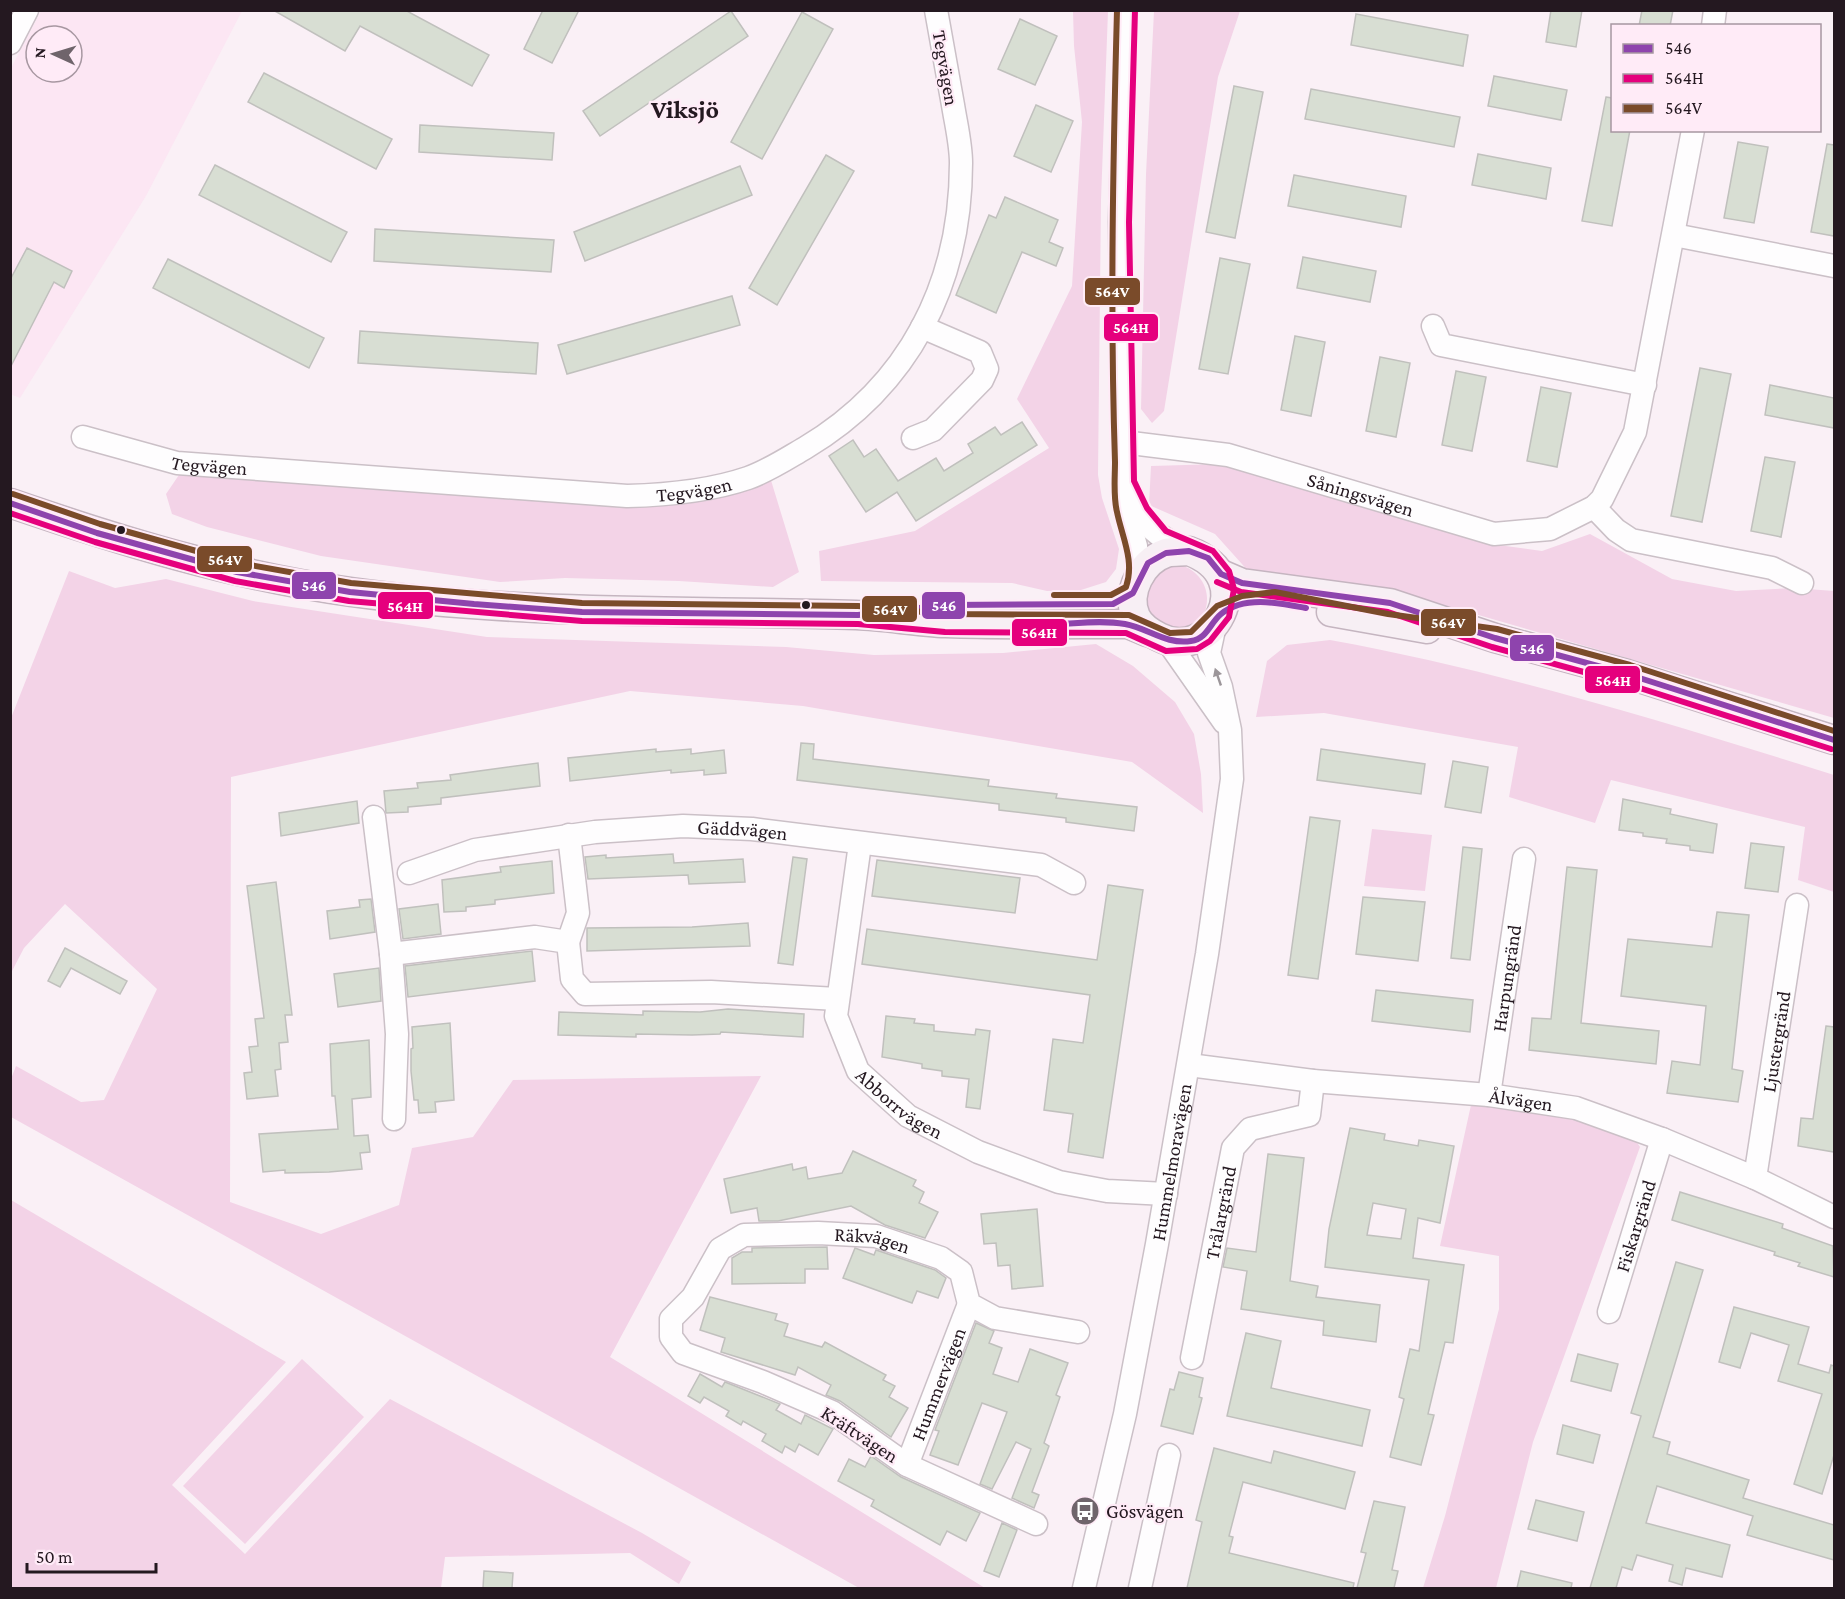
<svg xmlns="http://www.w3.org/2000/svg" width="1845" height="1599" font-family="'Crimson Pro',serif">
	<rect width="100%" height="100%" fill="#faf0f6"/>
	<!-- built -->
	<path fill="#fce6f3" fill-rule="evenodd" d="M41,11h201l-96,185 -126,202 -10,-4v-324zM36,36h36v36h-36z"/>
	<!-- green -->
	<g fill="#f3d3e7">
		<polygon points="1073,11 1108,11 1101,200 1098,475 1102,498 1119,549 1116,569 1106,582 1081,590 1047,591 1012,583 821,581 819,551 915,531 1049,448 1017,399 1072,286 1082,122 1074,46"/>
		<polygon points="1154,11 1240,11 1218,77 1164,411 1152,423 1141,409 1146,174"/>
		<polygon points="1220,464 1491,544 1542,551 1590,534 1672,579 1736,591 1794,588 1834,591 1834,718 1416,597 1250,573 1215,534 1149,505 1151,466"/>
		<polygon points="181,472 524,498 770,477 799,572 773,587 679,581 565,578 500,582 321,556 207,527 172,514 166,494"/>
		<path d="M1178,564c43,12 35,68 -2,66 -9,0 -22,-10 -30,-14 -4,-38 -4,-38 32,-52z"/>
		<polygon points="69,571 115,588 166,579 253,601 487,637 786,647 874,655 1003,653 1096,644 1133,666 1175,702 1194,734 1201,774 1203,813 1132,762 803,706 630,691 231,777 230,1202 321,1234 399,1205 412,1148 473,1137 513,1080 761,1076 610,1357 985,1588 859,1588 11,1117 11,1079 16,1066 81,1102 104,1100 157,989 65,904 24,948 11,973 11,718"/>
		<path d="M1330,640c171,31 339,83 504,135v117l-36,-12 7,-53 -194,-47 -16,43 -86,-26 9,-50 -194,-34 -68,4 11,-56 20,-16z"/>
		<polygon points="1372,829 1432,835 1425,891 1364,886"/>
		<polygon points="1471,1105 1576,1114 1630,1132 1640,1147 1533,1442 1496,1588 1423,1588 1445,1516 1499,1309 1499,1256 1440,1246"/>
		<polygon points="11,1200 286,1362 172,1485 245,1554 390,1399 642,1533 691,1562 679,1584 630,1553 445,1557 441,1588 11,1588"/>
		<polygon points="302,1359 364,1417 245,1544 183,1486"/>
	</g>
	<!-- building -->
	<g fill="#d8ded3" stroke="#c0c0bd" stroke-width="1.5" fill-rule="evenodd">
		<polygon points="273,10 405,10 489,55 472,86 360,26 345,51"/>
		<polygon points="543,10 579,10 552,63 524,49"/>
		<polygon points="1551,10 1582,10 1576,47 1546,42"/>
		<polygon points="1642,10 1673,10 1670,26 1639,26"/>
		<polygon points="731,11 748,36 600,136 583,111"/>
		<polygon points="802,12 833,29 762,159 731,142"/>
		<polygon points="1356,14 1468,35 1463,66 1351,45"/>
		<polygon points="1020,19 1057,36 1035,85 998,69"/>
		<polygon points="264,73 392,139 376,169 248,102"/>
		<polygon points="1494,76 1567,90 1561,120 1488,106"/>
		<polygon points="1234,86 1263,92 1235,238 1206,232"/>
		<polygon points="1311,89 1460,117 1454,147 1305,119"/>
		<polygon points="1606,97 1612,98 1612,130 1630,130 1612,226 1582,221"/>
		<polygon points="1036,105 1073,121 1051,172 1014,156"/>
		<polygon points="420,125 554,133 552,160 419,152"/>
		<polygon points="1738,142 1768,147 1754,223 1724,218"/>
		<polygon points="1827,144 1834,145 1834,236 1811,232"/>
		<polygon points="1478,154 1551,168 1546,199 1472,185"/>
		<polygon points="826,155 854,171 777,305 749,288"/>
		<polygon points="215,165 347,232 331,262 199,195"/>
		<polygon points="740,166 752,195 585,261 574,232"/>
		<polygon points="1294,175 1406,196 1401,227 1288,206"/>
		<polygon points="1005,197 1058,220 1049,242 1063,248 1056,266 1022,252 996,313 956,295 989,215 996,218"/>
		<polygon points="375,229 554,240 551,272 374,261"/>
		<polygon points="27,248 72,271 64,288 54,282 10,368 10,280"/>
		<polygon points="1303,257 1376,271 1370,302 1297,288"/>
		<polygon points="1220,258 1250,264 1228,374 1199,369"/>
		<polygon points="168,259 324,338 309,368 153,288"/>
		<polygon points="732,296 740,325 567,374 558,345"/>
		<polygon points="360,331 538,343 536,374 358,363"/>
		<polygon points="1295,336 1325,342 1311,416 1281,410"/>
		<polygon points="1380,357 1410,363 1396,437 1366,431"/>
		<polygon points="1700,368 1731,374 1702,522 1671,516"/>
		<polygon points="1456,371 1486,377 1472,451 1442,445"/>
		<polygon points="1770,385 1834,398 1834,428 1765,415"/>
		<polygon points="1541,387 1571,393 1557,467 1527,461"/>
		<polygon points="1022,422 1037,445 916,521 897,492 866,512 829,456 853,440 864,457 876,449 898,481 936,458 944,471 973,453 968,444 995,427 1001,435"/>
		<polygon points="1765,457 1795,462 1781,537 1751,531"/>
		<polygon points="801,743 814,744 813,759 989,780 988,786 1057,794 1056,798 1137,807 1134,831 1066,822 1066,818 999,810 999,804 797,780"/>
		<polygon points="656,749 656,752 691,749 691,754 724,750 726,773 704,775 704,770 671,773 671,770 570,781 568,758"/>
		<polygon points="1321,749 1425,764 1421,794 1317,780"/>
		<polygon points="1453,761 1488,767 1481,813 1445,807"/>
		<polygon points="538,763 540,786 441,798 441,804 408,807 408,812 386,813 384,791 418,788 417,783 451,780 450,775"/>
		<polygon points="1623,799 1671,809 1670,814 1717,824 1713,853 1690,850 1690,846 1666,843 1667,839 1643,836 1643,833 1619,830"/>
		<polygon points="357,801 359,823 281,836 279,813"/>
		<polygon points="1310,817 1340,821 1318,979 1288,975"/>
		<polygon points="1751,843 1784,847 1778,892 1745,888"/>
		<polygon points="1463,847 1482,849 1470,960 1451,958"/>
		<polygon points="673,854 674,863 743,859 745,882 689,884 688,875 588,879 585,857 606,855 606,858"/>
		<polygon points="793,857 807,859 793,965 778,963"/>
		<polygon points="877,860 1020,878 1015,913 872,896"/>
		<polygon points="552,861 554,893 495,900 495,904 466,907 466,911 444,912 442,880 501,872 500,867"/>
		<polygon points="1567,867 1597,870 1581,1023 1659,1031 1656,1064 1529,1050 1532,1018 1551,1019"/>
		<polygon points="276,882 292,1015 285,1015 288,1042 279,1043 281,1069 275,1070 278,1096 247,1099 244,1073 252,1072 249,1047 258,1046 255,1019 264,1018 247,886"/>
		<polygon points="1108,885 1143,890 1103,1158 1068,1152 1073,1114 1044,1110 1053,1039 1083,1043 1090,995 862,964 867,929 1097,960"/>
		<polygon points="1363,897 1425,902 1418,961 1356,954"/>
		<polygon points="371,899 375,932 330,939 327,911 360,907 359,900"/>
		<polygon points="438,904 441,934 403,939 399,909"/>
		<polygon points="1717,912 1749,915 1732,1069 1743,1071 1738,1102 1667,1093 1672,1061 1700,1065 1706,1006 1621,996 1628,939 1712,947"/>
		<polygon points="748,923 750,946 587,951 587,928 692,927"/>
		<polygon points="65,948 127,981 120,994 71,968 60,987 48,981"/>
		<polygon points="532,951 535,981 408,997 405,966"/>
		<polygon points="379,968 381,1001 338,1007 334,974"/>
		<polygon points="1376,990 1473,1000 1470,1032 1372,1021"/>
		<polygon points="728,1009 804,1014 803,1037 721,1032 720,1034 692,1035 636,1034 636,1037 558,1035 559,1012 643,1015 643,1011 700,1012"/>
		<polygon points="886,1016 915,1019 914,1023 934,1025 934,1031 975,1035 976,1029 990,1031 980,1109 966,1107 969,1079 942,1076 942,1071 922,1068 922,1064 882,1057"/>
		<polygon points="450,1023 454,1100 435,1102 436,1112 419,1113 418,1100 414,1100 411,1071 411,1049 413,1048 412,1027"/>
		<polygon points="1826,1026 1834,1027 1834,1152 1798,1146 1801,1118 1813,1119"/>
		<polygon points="369,1040 371,1097 352,1099 354,1136 368,1135 370,1152 360,1153 362,1169 329,1172 285,1173 285,1170 263,1172 259,1134 338,1129 335,1096 332,1096 330,1044"/>
		<path d="M1350,1128l35,6 -1,6 34,6 1,-6 35,6 -14,77 -22,-5 -5,40 51,7 -11,78 -8,-1 -17,72 6,1 -13,50 -31,-8 14,-58 -5,-2 11,-48 9,2 10,-71 -104,-13 4,-38zM1373,1203l33,6 -5,30 -34,-4z"/>
		<polygon points="853,1151 916,1180 913,1186 924,1192 919,1203 938,1212 925,1238 885,1225 851,1206 778,1221 759,1221 757,1208 731,1213 724,1179 792,1164 793,1170 806,1167 808,1179 842,1173"/>
		<polygon points="1268,1154 1304,1158 1290,1281 1318,1286 1316,1297 1380,1305 1376,1342 1323,1335 1324,1321 1241,1309 1247,1271 1223,1267 1227,1248 1256,1252"/>
		<polygon points="1680,1192 1783,1224 1782,1228 1833,1246 1834,1277 1798,1266 1800,1263 1774,1255 1775,1252 1672,1220"/>
		<polygon points="1037,1209 1043,1286 1012,1289 1010,1265 998,1266 996,1243 984,1244 981,1214"/>
		<polygon points="827,1247 828,1269 805,1269 805,1283 732,1284 732,1258 742,1252 752,1252 752,1248"/>
		<polygon points="855,1248 874,1255 876,1250 935,1270 946,1278 938,1298 917,1291 912,1303 843,1278"/>
		<polygon points="1676,1262 1703,1270 1653,1437 1670,1442 1667,1454 1749,1480 1743,1498 1834,1525 1834,1560 1747,1535 1753,1516 1657,1486 1646,1523 1730,1545 1722,1577 1686,1568 1682,1585 1669,1581 1673,1565 1637,1555 1632,1570 1622,1567 1616,1588 1590,1588 1641,1416 1631,1413"/>
		<polygon points="710,1297 777,1314 775,1320 788,1324 784,1336 822,1347 825,1342 886,1375 883,1380 895,1386 889,1397 908,1408 891,1437 840,1401 826,1395 831,1385 798,1367 795,1375 721,1352 725,1338 700,1330"/>
		<polygon points="1734,1307 1809,1327 1798,1364 1829,1373 1831,1365 1834,1366 1834,1455 1822,1494 1794,1484 1822,1394 1778,1381 1789,1345 1751,1333 1740,1368 1719,1362"/>
		<polygon points="976,1323 994,1331 989,1343 1002,1348 993,1374 1018,1382 1030,1349 1068,1363 1056,1395 1060,1397 1044,1443 1049,1446 1032,1492 1039,1495 1034,1508 1012,1498 1031,1449 1016,1442 992,1489 980,1484 1007,1412 982,1403 958,1465 930,1455 939,1431 935,1430"/>
		<polygon points="1246,1333 1281,1341 1271,1388 1370,1410 1362,1446 1227,1416"/>
		<polygon points="1578,1354 1618,1364 1611,1391 1571,1381"/>
		<polygon points="1179,1372 1203,1378 1199,1397 1202,1398 1193,1434 1161,1426 1170,1389 1174,1390"/>
		<polygon points="700,1374 722,1387 725,1382 780,1404 776,1410 801,1424 805,1415 833,1429 818,1455 799,1444 795,1452 785,1446 782,1453 762,1441 766,1434 743,1421 741,1425 726,1416 729,1411 704,1397 700,1403 688,1396"/>
		<polygon points="1563,1425 1600,1435 1593,1463 1557,1454"/>
		<polygon points="1214,1448 1271,1463 1274,1451 1355,1472 1345,1509 1243,1482 1229,1536 1233,1537 1229,1553 1354,1583 1353,1588 1187,1588 1202,1522 1196,1520"/>
		<polygon points="871,1456 901,1477 980,1513 966,1541 947,1531 940,1545 871,1506 874,1500 838,1481 849,1459 865,1467"/>
		<polygon points="1536,1500 1584,1512 1577,1541 1528,1529"/>
		<polygon points="1374,1501 1405,1507 1392,1570 1398,1571 1394,1588 1357,1588 1366,1553 1361,1552"/>
		<polygon points="1002,1523 1017,1530 999,1577 984,1571"/>
		<polygon points="484,1571 513,1573 512,1588 483,1588"/>
		<polygon points="1521,1571 1572,1583 1571,1588 1517,1588"/>
	</g>
	<g fill="none" stroke-linecap="round" stroke-linejoin="round">
		<!-- minor casing -->
		<g stroke="#cbc0c7" stroke-width="25">
			<g id="minor">
				<polyline points="1126,10 1120,222 1123,442 1125,508 1136,546 1139,576"/>
				<polyline points="1713,26 1715,10"/>
				<polyline points="10,43 27,10"/>
				<polyline points="1674,235 1834,266"/>
				<polyline points="1433,326 1441,345 1645,385"/>
				<path id="s1" d="M83,437l94,26 450,33c40,-1 83,-5 121,-18 20,-7 38,-19 57,-30 104,-62 156,-164 156,-285 0,-19 -5,-39 -8,-58 -6,-32 -11,-63 -17,-95"/>
				<polyline points="913,438 933,430 982,380 987,369 980,352 922,327"/>
				<path id="s2" d="M1123,442l105,13 266,79 56,-5 44,-22 8,-8 33,-67 58,-302"/>
				<path d="M1130,494c15,33 26,43 59,57"/>
				<polyline points="1594,507 1616,530 1631,540 1772,568 1802,583"/>
				<polyline points="1168,642 1224,722"/>
				<polyline points="374,817 391,954 397,1034 394,1119"/>
				<path id="s3" d="M860,844l-24,172 22,55 50,45 70,36 81,30 48,9 59,3"/>
				<path id="s4" d="M409,873l66,-23 120,-18 88,-6 69,3 289,36 33,18"/>
				<polyline points="568,942 578,913 569,835"/>
				<polyline points="391,954 535,937 568,942 572,979 585,994 711,992 837,999"/>
				<path id="s5" d="M1189,1065l124,16 176,14 87,13 86,31 93,39 79,39"/>
				<path id="s6" d="M1489,1095l35,-236"/>
				<path id="s7" d="M1755,1178l42,-273"/>
				<path id="s8" d="M1609,1312l53,-173"/>
				<path id="s9" d="M1192,1358l41,-210 17,-19 59,-14 4,-34"/>
				<path id="s10" d="M907,1465l62,-161"/>
				<path id="s11" d="M1036,1524l-129,-59 -75,-53 -69,-30 -80,-29 -12,-16v-18l22,-22 27,-48 24,-14 74,-2 58,3 65,22 20,14 8,32 26,14 83,14"/>
				<path id="s12" d="M1084,1588l41,-174 32,-170 50,-290 25,-175 -2,-49 -9,-43 -12,-34 6,-28"/>
				<polyline points="1140,1588 1169,1455"/>
			</g>
		</g>
		<!-- major casing -->
		<g stroke="#c5b5c0" stroke-width="31">
			<g id="major">
				<path d="M10,503c111,38 224,73 341,89 168,23 335,18 505,23 30,1 60,7 90,8 61,2 122,1 182,1l19,8"/>
				<path d="M1189,551c73,27 22,113 -30,86 -10,-5 -18,-10 -23,-20 -11,-24 6,-56 30,-64 7,-2 16,-1 23,-2z"/>
				<polyline points="1221,574 1242,583 1390,603 1495,638 1627,674 1834,740"/>
				<polyline points="1331,612 1427,629"/>
			</g>
		</g>
		<!-- minor -->
		<use href="#minor" stroke="#fefdfe" stroke-width="22"/>
		<!-- major -->
		<use href="#major" stroke="#f7eff4" stroke-width="28"/>
		<!-- bus-1 casing -->
		<g stroke="#ffebf7" stroke-width="10">
			<g id="bus-1">
				<polyline points="10,503 97,533 237,572 350,592 474,604 582,612 858,615 945,605 1113,604 1133,593 1148,563 1166,553 1189,551 1208,558 1221,574 1242,583 1390,603 1495,638 1627,674 1834,740"/>
				<path d="M1060,624c21,-1 43,-4 65,0 23,4 41,21 66,17 16,-2 19,-18 30,-27 23,-19 59,-11 85,-6"/>
			</g>
		</g>
		<!-- bus-2 casing -->
		<g stroke="#ffebf7" stroke-width="10">
			<g id="bus-2">
				<polyline points="10,513 95,542 235,581 349,601 582,621 858,624 945,632 1126,633 1166,651 1197,649 1210,641 1229,617 1234,589 1229,571 1213,551 1166,531 1147,508 1134,481 1129,222 1135,10"/>
				<polyline points="1217,582 1241,592 1388,612 1492,647 1624,683 1831,749"/>
			</g>
		</g>
		<!-- bus-3 casing -->
		<g stroke="#ffebf7" stroke-width="10">
			<g id="bus-3">
				<polyline points="13,494 100,524 239,563 351,583 582,603 858,606 945,614 1129,615 1170,633 1191,632 1217,606 1242,596 1275,592 1388,614 1497,629 1630,665 1834,731"/>
				<path d="M1054,595h57l15,-8c9,-26 -4,-50 -9,-75 -4,-16 -2,-34 -2,-50 -5,-151 -2,-301 2,-452"/>
			</g>
		</g>
		<!-- bus-1 -->
		<use href="#bus-1" stroke="#8e44ad" stroke-width="6"/>
		<!-- bus-2 -->
		<use href="#bus-2" stroke="#e5007d" stroke-width="6"/>
		<!-- bus-3 -->
		<use href="#bus-3" stroke="#7a4b2a" stroke-width="6"/>
	</g>
	<!-- one-way arrows -->
	<defs><path id="oneway-solid" d="M-6-.8H1V-3.2L6.5 0L1 3.2V.8H-6Z" transform="scale(1.5)"/></defs>
	<use fill="#9c969a" href="#oneway-solid" transform="translate(1218 677) rotate(-109)"/>
	<!-- icons -->
	<defs>
		<g id="bus-disc" transform="scale(1.5)"><circle r="9.5" fill="#6f646b" stroke="#ffebf7"/><path d="M-5-6H5V4H4V6H2V4H-2V6H-4V4H-5ZM-3.5-4V0h7V-4ZM-3.5 1.2v1.5H-2V1.2ZM2 1.2v1.5H3.5V1.2Z" fill="#fff"/></g>
	</defs>
	<g fill-rule="evenodd">
		<use href="#bus-disc" x="1085" y="1511"/>
	</g>
	<!-- markers -->
	<g fill="#241820" stroke="#ffebf7" stroke-width="2">
		<circle cx="121" cy="530" r="5"/>
		<circle cx="806" cy="605" r="5"/>
	</g>
	<g text-anchor="middle" stroke-width="4.5" stroke-linejoin="round" paint-order="stroke">
		<!-- street labels -->
		<g font-size="20" fill="#241820" stroke="#ffebf7">
			<text transform="translate(946 68) rotate(80)" y="7">Tegvägen</text>
			<text dy="7" stroke="none"><textPath href="#s1" startOffset="130">Tegvägen</textPath></text>
			<text dy="7" stroke="none"><textPath href="#s1" startOffset="616">Tegvägen</textPath></text>
			<text dy="7" stroke="none"><textPath href="#s2" startOffset="244">Såningsvägen</textPath></text>
			<text dy="7" stroke="none"><textPath href="#s4" startOffset="339">Gäddvägen</textPath></text>
			<text dy="7" stroke="none"><textPath href="#s6" startOffset="118">Harpungränd</textPath></text>
			<text dy="7" stroke="none"><textPath href="#s7" startOffset="138">Ljustergränd</textPath></text>
			<text dy="7" stroke="none"><textPath href="#s5" startOffset="334">Ålvägen</textPath></text>
			<text dy="7" stroke="none"><textPath href="#s3" startOffset="286">Abborrvägen</textPath></text>
			<text dy="7" stroke="none"><textPath href="#s12" startOffset="435">Hummelmoravägen</textPath></text>
			<text dy="7" stroke="none"><textPath href="#s9" startOffset="148">Trålargränd</textPath></text>
			<text dy="7" stroke="none"><textPath href="#s8" startOffset="90">Fiskargränd</textPath></text>
			<text dy="7" stroke="none"><textPath href="#s11" startOffset="675">Räkvägen</textPath></text>
			<text dy="7" stroke="none"><textPath href="#s10" startOffset="87">Hummervägen</textPath></text>
			<text transform="translate(860 1434) rotate(33)" y="7">Kräftvägen</text>
		</g>
		<!-- poi labels -->
		<g font-size="20" fill="#241820" stroke="#ffebf7" text-anchor="start">
			<text x="1106" y="1518">Gösvägen</text>
		</g>
		<!-- district labels -->
		<g font-size="26" font-weight="bold" fill="#241820" stroke="#ffebf7">
			<text x="685" y="118">Viksjö</text>
		</g>
	</g>
	<g stroke="#ffebf7" stroke-width="2">
		<rect x="1084" y="277" width="57" height="29" rx="6" fill="#7a4b2a"/>
		<rect x="1103" y="313" width="56" height="29" rx="6" fill="#e5007d"/>
		<rect x="196" y="545" width="57" height="28" rx="6" fill="#7a4b2a"/>
		<rect x="291" y="571" width="46" height="29" rx="6" fill="#8e44ad"/>
		<rect x="921" y="591" width="45" height="29" rx="6" fill="#8e44ad"/>
		<rect x="377" y="591" width="57" height="29" rx="6" fill="#e5007d"/>
		<rect x="861" y="595" width="57" height="28" rx="6" fill="#7a4b2a"/>
		<rect x="1420" y="608" width="57" height="29" rx="6" fill="#7a4b2a"/>
		<rect x="1011" y="618" width="57" height="29" rx="6" fill="#e5007d"/>
		<rect x="1509" y="634" width="46" height="28" rx="6" fill="#8e44ad"/>
		<rect x="1584" y="665" width="57" height="29" rx="6" fill="#e5007d"/>
	</g>
	<g font-size="16" text-anchor="middle" font-weight="bold" fill="#fff">
		<text x="1112" y="297">564V</text>
		<text x="1131" y="333">564H</text>
		<text x="225" y="565">564V</text>
		<text x="314" y="591">546</text>
		<text x="944" y="611">546</text>
		<text x="405" y="612">564H</text>
		<text x="890" y="615">564V</text>
		<text x="1448" y="628">564V</text>
		<text x="1039" y="638">564H</text>
		<text x="1532" y="654">546</text>
		<text x="1613" y="686">564H</text>
	</g>
	<!-- border -->
	<rect width="1845" height="1599" fill="none" stroke="#241820" stroke-width="24"/>
	<!-- legend -->
	<rect x="1611" y="24" width="210" height="108" fill="#ffebf7" stroke="#a797a1" stroke-width="1.5"/>
	<rect x="1623" y="44" width="30" height="9" fill="#8e44ad" stroke="#a797a1" stroke-width="1.5"/>
	<text x="1665" y="54" font-size="18" fill="#241820">546</text>
	<rect x="1623" y="74" width="30" height="9" fill="#e5007d" stroke="#a797a1" stroke-width="1.5"/>
	<text x="1665" y="84" font-size="18" fill="#241820">564H</text>
	<rect x="1623" y="104" width="30" height="9" fill="#7a4b2a" stroke="#a797a1" stroke-width="1.5"/>
	<text x="1665" y="114" font-size="18" fill="#241820">564V</text>
	<!-- north arrow -->
	<g transform="translate(54 54) rotate(274)"><circle r="28" fill="#ffebf7" stroke="#a797a1" stroke-width="1.5"/>
	<path d="M0-4.5L10 22L0 15L-10 22Z" fill="#6f646b"/>
	<text y="-9" font-size="16" font-weight="bold" text-anchor="middle" fill="#241820">N</text>
	</g>
	<!-- scale -->
	<path d="M27 1563v9h129v-9" fill="none" stroke="#241820" stroke-width="3"/>
	<text x="36" y="1563" font-size="18" fill="#241820" stroke="#ffebf7" stroke-width="4.5" paint-order="stroke">50 m</text>
</svg>
